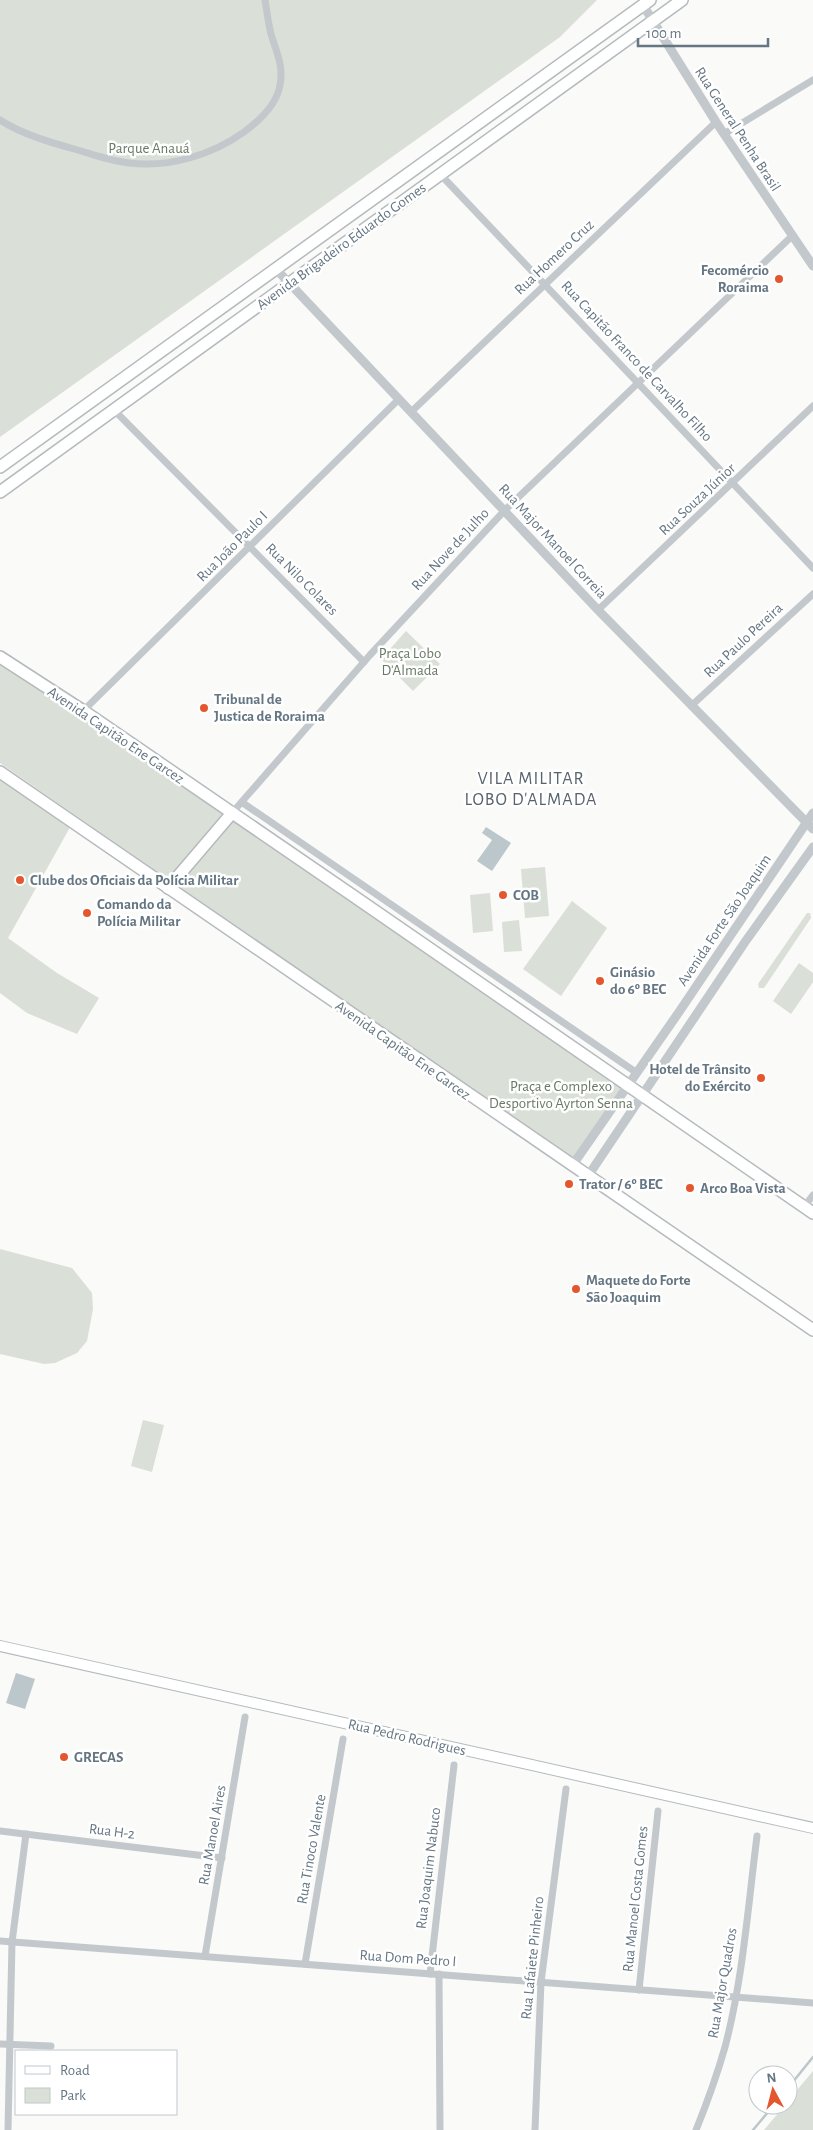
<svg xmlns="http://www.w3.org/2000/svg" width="813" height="2130" viewBox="0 0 813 2130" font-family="'Alegreya Sans',sans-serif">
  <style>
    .green { fill: #dadfd7 }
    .water { fill: #bbc7cb }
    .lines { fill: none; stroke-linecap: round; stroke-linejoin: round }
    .stream { stroke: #bbc7cb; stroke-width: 2.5 }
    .secondary-casing { stroke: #b3babf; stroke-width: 12 }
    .primary-casing { stroke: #b5babe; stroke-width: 14 }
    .minor { stroke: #c3c8cc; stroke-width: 7 }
    .tertiary { stroke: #c3c8cc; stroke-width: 9 }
    .secondary { stroke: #fff; stroke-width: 10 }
    .primary { stroke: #fff; stroke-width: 11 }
    .poi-dot { fill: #e4572e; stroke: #fff; stroke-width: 2 }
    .labels { text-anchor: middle; stroke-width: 5; stroke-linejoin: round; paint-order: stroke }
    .street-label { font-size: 15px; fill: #657683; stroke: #fff }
    .park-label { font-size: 15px; fill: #687a64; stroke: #fff }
    .poi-label { font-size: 15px; font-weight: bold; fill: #657683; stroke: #fff; text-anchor: start }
    .quarter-label { font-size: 18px; letter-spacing: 1px; fill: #57646e; stroke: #fff }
  </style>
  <rect width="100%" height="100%" fill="#fafaf8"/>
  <g class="green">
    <polygon points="0,0 597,0 560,37 0,437"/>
    <polygon points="406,631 440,664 413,691 381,659"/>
    <polygon points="0,663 629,1085 572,1166 544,1139 0,763"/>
    <polygon points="0,772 73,822 8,938 57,973 99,998 77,1034 27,1013 0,993"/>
    <polygon points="545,867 549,916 525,918 521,869"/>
    <polygon points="490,893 493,931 473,933 470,895"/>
    <polygon points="572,901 607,928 561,996 523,969"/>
    <polygon points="807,913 810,913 811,918 764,988 759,988 758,984"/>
    <polygon points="519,920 522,951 504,952 502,922"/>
    <polygon points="799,963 813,973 813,982 791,1014 773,1001"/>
    <polygon points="0,1249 72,1268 92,1293 93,1309 87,1341 77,1353 55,1363 44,1364 0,1354"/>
    <polygon points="143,1420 164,1425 152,1472 131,1466"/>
    <polygon points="813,2071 813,2130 764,2130 785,2105 788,2105 788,2101"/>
  </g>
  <g class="water">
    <polygon points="486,827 511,843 492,871 477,861 492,840 482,833"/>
    <polygon points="16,1673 35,1679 25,1709 6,1703"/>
  </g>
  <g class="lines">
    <g class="stream">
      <polyline points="788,2088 813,2057"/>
      <polyline points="753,2130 774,2105"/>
    </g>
    <g class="secondary-casing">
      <polyline id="secondary" points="0,1646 813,1828"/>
    </g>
    <g class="primary-casing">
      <g id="primary">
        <polyline points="0,467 650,0"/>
        <polyline points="0,492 682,0"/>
        <polyline points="0,657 88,714 352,895 813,1213"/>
        <polyline points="0,772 813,1330"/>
        <polyline points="168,888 232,813"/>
      </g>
    </g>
    <g class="minor">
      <path d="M0,120C22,134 49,142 74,149C92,154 110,161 129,163C169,168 212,155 244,132C259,121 277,104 280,85C284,66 276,51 271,34C268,23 267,11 265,0"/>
      <polyline points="724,134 813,80"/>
      <polyline points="440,174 813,568"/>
      <polyline points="114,410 364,662"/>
      <polyline points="411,412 716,122"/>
      <polyline points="598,610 813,406"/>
      <polyline points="691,706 813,594"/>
      <polyline points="83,711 398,400"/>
      <polyline points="243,803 637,1073"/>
      <polyline points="232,813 370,655 505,510 792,236"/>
      <polyline points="804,1207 813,1195"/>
      <polyline points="0,1831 222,1858"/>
      <polyline points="0,1941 813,2003"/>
      <polyline points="205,1956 245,1717"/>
      <polyline points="305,1964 343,1739"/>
      <polyline points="430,1974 454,1765"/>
      <polyline points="439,1974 440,2130"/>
      <polyline points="639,1990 658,1811"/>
      <polyline points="0,2044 51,2046"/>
      <polyline points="8,2130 12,1942 26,1834"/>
      <polyline points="535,2130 541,1982 566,1789"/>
      <path d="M696,2130C707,2103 717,2075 725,2047C743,1979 748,1906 757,1836"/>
    </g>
    <g class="tertiary">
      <polyline points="643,5 716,122 813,266"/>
      <polyline points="276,269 598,610 813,829"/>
      <polyline points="572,1166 679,1012 813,813"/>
      <polyline points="588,1176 745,942 813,847"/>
    </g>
    <use href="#secondary" class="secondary"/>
    <use href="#primary" class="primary"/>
  </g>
  <g class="poi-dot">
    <circle cx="779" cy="279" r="5"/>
    <circle cx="204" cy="708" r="5"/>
    <circle cx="20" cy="880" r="5"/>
    <circle cx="503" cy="895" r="5"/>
    <circle cx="87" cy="913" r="5"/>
    <circle cx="600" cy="981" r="5"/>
    <circle cx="761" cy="1078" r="5"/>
    <circle cx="569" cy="1184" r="5"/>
    <circle cx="690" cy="1188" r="5"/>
    <circle cx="576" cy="1289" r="5"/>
    <circle cx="64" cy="1757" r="5"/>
  </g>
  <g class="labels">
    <g class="street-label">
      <text transform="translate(738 129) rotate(57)" y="5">Rua General Penha Brasil</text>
      <text transform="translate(341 246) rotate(-36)" y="5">Avenida Brigadeiro Eduardo Gomes</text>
      <text transform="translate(554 257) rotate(-43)" y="5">Rua Homero Cruz</text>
      <text transform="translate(637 361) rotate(47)" y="5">Rua Capitão Franco de Carvalho Filho</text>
      <text transform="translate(697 499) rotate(-43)" y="5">Rua Souza Júnior</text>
      <text transform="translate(553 541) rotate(47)" y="5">Rua Major Manoel Correia</text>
      <text transform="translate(232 546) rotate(-45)" y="5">Rua João Paulo I</text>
      <text transform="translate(450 549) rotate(-47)" y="5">Rua Nove de Julho</text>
      <text transform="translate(302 579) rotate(45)" y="5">Rua Nilo Colares</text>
      <text transform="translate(743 640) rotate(-43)" y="5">Rua Paulo Pereira</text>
      <text transform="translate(116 735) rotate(34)" y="5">Avenida Capitão Ene Garcez</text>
      <text transform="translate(724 920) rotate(-56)" y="5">Avenida Forte São Joaquim</text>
      <text transform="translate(403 1050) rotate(35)" y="5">Avenida Capitão Ene Garcez</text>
      <text transform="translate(407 1737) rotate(13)" y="5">Rua Pedro Rodrigues</text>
      <text transform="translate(112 1831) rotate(7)" y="5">Rua H-2</text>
      <text transform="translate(212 1835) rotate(-80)" y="5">Rua Manoel Aires</text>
      <text transform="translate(311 1849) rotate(-80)" y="5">Rua Tinoco Valente</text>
      <text transform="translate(428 1868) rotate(-83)" y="5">Rua Joaquim Nabuco</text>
      <text transform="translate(635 1899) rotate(-84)" y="5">Rua Manoel Costa Gomes</text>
      <text transform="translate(408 1958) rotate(4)" y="5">Rua Dom Pedro I</text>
      <text transform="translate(532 1958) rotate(-84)" y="5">Rua Lafaiete Pinheiro</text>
      <text transform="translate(722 1983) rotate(-80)" y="5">Rua Major Quadros</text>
    </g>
    <g class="park-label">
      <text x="149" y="153">Parque Anauá</text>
      <text x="410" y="658">Praça Lobo<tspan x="410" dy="17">D'Almada</tspan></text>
      <text x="561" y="1091">Praça e Complexo<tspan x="561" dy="17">Desportivo Ayrton Senna</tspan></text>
    </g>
    <g class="poi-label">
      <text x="769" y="275" text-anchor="end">Fecomércio<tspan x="769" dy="17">Roraima</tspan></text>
      <text x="214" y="704">Tribunal de<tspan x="214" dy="17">Justica de Roraima</tspan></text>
      <text x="30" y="885">Clube dos Oficiais da Polícia Militar</text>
      <text x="513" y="900">COB</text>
      <text x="97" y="909">Comando da<tspan x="97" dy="17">Polícia Militar</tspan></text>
      <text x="610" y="977">Ginásio<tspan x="610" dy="17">do 6º BEC</tspan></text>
      <text x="751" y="1074" text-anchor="end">Hotel de Trânsito<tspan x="751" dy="17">do Exército</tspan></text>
      <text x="579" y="1189">Trator / 6º BEC</text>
      <text x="700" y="1193">Arco Boa Vista</text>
      <text x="586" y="1285">Maquete do Forte<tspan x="586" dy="17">São Joaquim</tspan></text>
      <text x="74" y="1762">GRECAS</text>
    </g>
    <g class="quarter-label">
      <text x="531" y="784">VILA MILITAR<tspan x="531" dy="21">LOBO D'ALMADA</tspan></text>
    </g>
  </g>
  <rect x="15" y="2050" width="162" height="65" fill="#ffffff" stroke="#c1c8cd"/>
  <rect x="25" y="2066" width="25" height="8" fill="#ffffff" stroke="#c1c8cd"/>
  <text x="60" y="2075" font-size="15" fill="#657683">Road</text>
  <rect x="25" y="2088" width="25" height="15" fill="#dadfd7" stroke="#c1c8cd"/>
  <text x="60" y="2100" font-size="15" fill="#657683">Park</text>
  <g transform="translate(773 2090) rotate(353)"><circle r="24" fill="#ffffff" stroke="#c1c8cd"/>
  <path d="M0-4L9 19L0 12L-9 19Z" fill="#e4572e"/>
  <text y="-8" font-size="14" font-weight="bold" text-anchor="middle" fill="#657683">N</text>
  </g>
  <path d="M638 38v8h130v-8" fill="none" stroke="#657683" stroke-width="2.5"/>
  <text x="646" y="38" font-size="15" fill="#657683" stroke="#ffffff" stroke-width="4" paint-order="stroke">100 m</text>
</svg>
